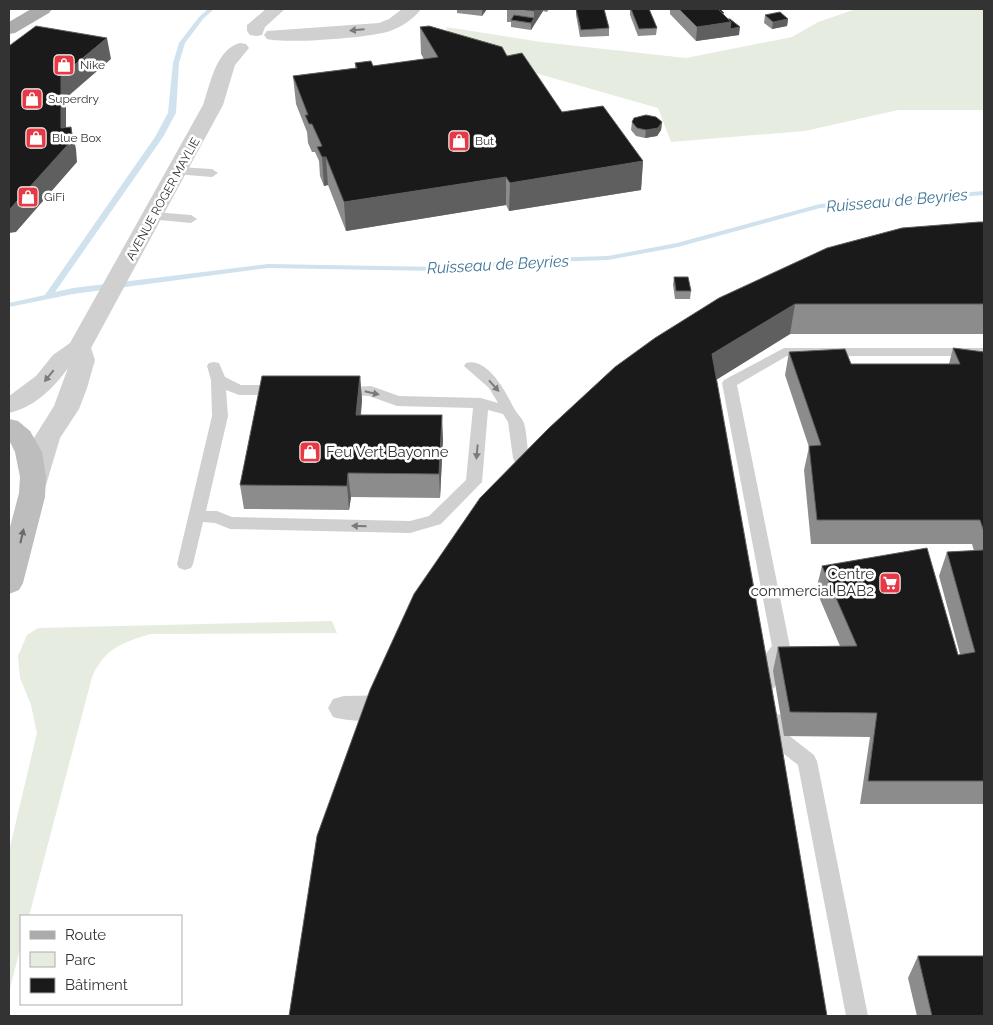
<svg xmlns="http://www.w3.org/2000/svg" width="993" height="1025" viewBox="0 0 993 1025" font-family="Raleway,sans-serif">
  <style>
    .green { fill: #e6ecdf }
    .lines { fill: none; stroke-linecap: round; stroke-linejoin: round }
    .stream { fill: #cfe2ee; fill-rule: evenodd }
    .lane { fill: #d0d0d0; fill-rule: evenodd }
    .street { fill: #d0d0d0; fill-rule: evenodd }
    .secondary { fill: #bdbdbd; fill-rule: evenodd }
    .primary { fill: #ababab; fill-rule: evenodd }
    .wall { fill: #8c8c8c }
    .shaded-wall { fill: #5f5f5f }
    .building { fill: #1a1a1a; stroke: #5f5f5f }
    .oneway { fill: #7a7a7a }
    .oneway2 { fill: #6a6a6a }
    .labels { text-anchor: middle; stroke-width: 5; stroke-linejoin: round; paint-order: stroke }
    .far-poi-label { font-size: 12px; fill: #333; stroke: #fff; text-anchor: start }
    .far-street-label { font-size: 12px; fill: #333; stroke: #fff }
    .poi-label { font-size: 15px; fill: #333; stroke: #fff; text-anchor: start }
    .water-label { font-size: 16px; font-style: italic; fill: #3f7597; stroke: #fff }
  </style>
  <rect width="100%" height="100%" fill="#fff"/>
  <g class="green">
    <polygon points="856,9 984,9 984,110 898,110 805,131 671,142 658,108 454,50 446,27 541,42 686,58 792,37 818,22"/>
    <path d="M332,621L337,633L150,634C122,643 105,648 92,677L29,916H21V945L9,993V851L37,733L31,705L20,678L18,656L27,635L38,628Z"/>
  </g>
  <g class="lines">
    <polygon class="stream" points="208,9 214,9 203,19 185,43 179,63 176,113 163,137 55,292 73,288 268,264 438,267 548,258 608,256 677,243 820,204 984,191 984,195 820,208 678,247 608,260 548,262 438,271 268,268 73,294 9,307 9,303 45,295 155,137 168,113 173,63 179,43 199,17"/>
    <g class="lane">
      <polygon points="179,167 212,169 218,173 212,177 175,174 173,171 175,168"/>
      <polygon points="153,212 191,215 197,219 191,223 149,219 147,216"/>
      <polygon points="784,348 984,348 984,356 787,356 737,385 790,647 774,667 777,683 774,688 768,690 762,688 756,666 772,646 722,383 724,380"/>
      <path d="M214,362L219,363L225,377L241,385H281L286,387L288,390L286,393L281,395H239L226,390L228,416L206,511H217L232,517L410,521L429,516L466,480L473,408L397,406L369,396L336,394L334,391L336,388L371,386L399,396L481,398L498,403L489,388L464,366L466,363C489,357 507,395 515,410C518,415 522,418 524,423C527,434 527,447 529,458L527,462L521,463L515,462L513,458L508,422L503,414L488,410L482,482L441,524L410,533L230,529L215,523L203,522L193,564L191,568L185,570L179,568L177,564L212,416L211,380L207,366L209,363Z"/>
      <path d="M774,713L781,715L787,734L814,755L817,761L868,1016H846L798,765C784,753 756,737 767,715Z"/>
    </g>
    <g class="street">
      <polygon points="266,9 285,9 265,27 262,35 256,36 250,35 247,31 247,25"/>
      <path d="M402,9H421C414,19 401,27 390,31C370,38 286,44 267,39L264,35L267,31L379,23L389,19Z"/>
      <path d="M240,43L246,44L249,48L235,65L223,105L91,348L95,360L87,388L79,409L60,438L46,485L43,491L33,494L23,491L20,485L34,438L54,406L68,368C53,389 34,407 9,413V396L36,376L53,355L70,343L203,105C210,85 216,49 240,43Z"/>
      <path d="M400,695L411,698L416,707L411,716C391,722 353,723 333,717L328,708L333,699L344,696Z"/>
    </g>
    <polygon class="secondary" points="9,419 18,421 30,431 42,452 46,477 45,497 23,583 19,590 9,594 9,531 19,493 20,477 15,452 9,440"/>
    <polygon class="primary" points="31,9 52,9 49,13 15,33 9,34 9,22"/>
  </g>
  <g class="wall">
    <polygon points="457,9 487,9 482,16 457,13"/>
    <polygon points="507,9 549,9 547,12 543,11 531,30 511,27 511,22 507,22"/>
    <polygon points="576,9 609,28 609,36 580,37 576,15"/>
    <polygon points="630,9 649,9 657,28 656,35 638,36 630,15"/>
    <polygon points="670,9 720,9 739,35 696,41 670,14"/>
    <polygon points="765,15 788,19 787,26 772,29 764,23"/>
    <polygon points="420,27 507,56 562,112 643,161 641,190 509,211 506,205 346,231 328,185 324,186 320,176 319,161 315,152 312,152 308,143 307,132 296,104 293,76 355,68 355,63 373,66 424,59 421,54"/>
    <polygon points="632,122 662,122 661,130 657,136 645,138 636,136 631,130"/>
    <polygon points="984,222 984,334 790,334 717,379 615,367"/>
    <polygon points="674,277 691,291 690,299 675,299 673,285"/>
    <polygon points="953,348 984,352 984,804 860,804 870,737 784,736 773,671 778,647 840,646 816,590 822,566 958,655 960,654 939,576 947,552 974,551 972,544 811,544 804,470 809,447 785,375 789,352 851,364 949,364"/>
    <polygon points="360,376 362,400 361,415 443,439 440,498 351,497 349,510 244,509 240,485"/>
    <polygon points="918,956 984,1016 917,1016 908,978"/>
  </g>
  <g class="shaded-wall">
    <polygon points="482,9 487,9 482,16"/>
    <polygon points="535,9 543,9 543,11 534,25 534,11"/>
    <polygon points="534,18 534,25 531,30 531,23"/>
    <polygon points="788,19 787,26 772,29 773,22"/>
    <polygon points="731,22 740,27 739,35 696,41 697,27"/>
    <polygon points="107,38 111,59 66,98 66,146 71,127 76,149 77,162 16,232 9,233 9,210 61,128 61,76"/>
    <polygon points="662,122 661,130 657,136 645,138 646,130"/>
    <polygon points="322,157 326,157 328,185 324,186"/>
    <polygon points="643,161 641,190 509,211 510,183"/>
    <polygon points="506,177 506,205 346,231 344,202"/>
    <polygon points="795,304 790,334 708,385 712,354"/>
    <polygon points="360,376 362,400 358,439 356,415"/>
    <polygon points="442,415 443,439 440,498 439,474"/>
    <polygon points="348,473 351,497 349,510 347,486"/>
  </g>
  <g class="building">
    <polygon points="519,9 535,9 534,11"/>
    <polygon points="576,9 604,9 609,28 581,30"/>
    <polygon points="631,9 649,9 657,28 639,29"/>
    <polygon points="679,9 718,9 731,22 697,27"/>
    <polygon points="718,9 720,9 724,13 722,13"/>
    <polygon points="780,12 788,19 773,22 765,15"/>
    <polygon points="514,15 534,18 531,23 511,20"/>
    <polygon points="728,19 730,19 740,27 730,29 731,22"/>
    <polygon points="36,26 107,38 61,76 61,128 71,127 72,140 9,210 9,46"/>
    <polygon points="429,26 502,47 507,56 522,53 562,112 603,106 643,161 510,183 506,177 344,202 326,157 322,157 317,147 322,146 312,124 309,124 305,115 308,115 293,76 357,68 355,63 371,61 373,66 438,57 420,27"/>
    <polygon points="646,115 656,117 662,122 658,128 646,130 637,128 632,122 634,118"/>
    <polygon points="979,222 984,222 984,304 795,304 712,354 776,712 827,1016 289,1016 317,836 370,690 414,594 480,498 549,428 615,367 655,338 719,298 827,248 902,228"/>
    <polygon points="674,277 688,277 691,291 676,291"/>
    <polygon points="953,348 984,352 984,532 980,520 817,520 809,446 821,445 789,352 845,349 851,364 960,364"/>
    <polygon points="262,376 360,376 356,415 442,415 439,474 348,473 347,486 240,485"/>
    <polygon points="927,548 958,655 975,652 947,552 984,550 984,781 868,781 877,713 790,712 778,647 857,646 822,566"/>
    <polygon points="918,956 984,956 984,1016 932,1016"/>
  </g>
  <defs><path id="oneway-solid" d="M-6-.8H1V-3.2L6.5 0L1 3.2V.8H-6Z" transform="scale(1.25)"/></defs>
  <g class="oneway">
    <use href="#oneway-solid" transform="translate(357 30) rotate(175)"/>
    <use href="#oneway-solid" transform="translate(49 376) rotate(129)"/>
    <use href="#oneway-solid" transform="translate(494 386) rotate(48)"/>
    <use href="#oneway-solid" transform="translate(372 393) rotate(13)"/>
    <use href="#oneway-solid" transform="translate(477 452) rotate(95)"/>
    <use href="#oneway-solid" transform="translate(359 526) rotate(-179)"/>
  </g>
  <use class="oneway2" href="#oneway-solid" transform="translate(22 536) rotate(-77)"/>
  <defs>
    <g id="shop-square" transform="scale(1.125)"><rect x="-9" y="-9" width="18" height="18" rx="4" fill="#e63946" stroke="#fff"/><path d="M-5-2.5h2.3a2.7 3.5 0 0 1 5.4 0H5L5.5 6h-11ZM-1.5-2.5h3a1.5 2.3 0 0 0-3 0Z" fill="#fff"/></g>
    <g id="supermarket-square" transform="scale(1.125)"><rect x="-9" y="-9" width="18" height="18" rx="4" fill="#e63946" stroke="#fff"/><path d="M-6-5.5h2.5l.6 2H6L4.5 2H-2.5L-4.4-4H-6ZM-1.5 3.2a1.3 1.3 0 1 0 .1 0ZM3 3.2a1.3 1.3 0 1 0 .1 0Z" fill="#fff"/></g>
  </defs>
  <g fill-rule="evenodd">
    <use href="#shop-square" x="64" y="65"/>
    <use href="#shop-square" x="32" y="99"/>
    <use href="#shop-square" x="36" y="138"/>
    <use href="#shop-square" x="459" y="141"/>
    <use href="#shop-square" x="28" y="197"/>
    <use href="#shop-square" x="310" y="452"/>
    <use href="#supermarket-square" x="890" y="583"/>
  </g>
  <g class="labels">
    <g class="far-poi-label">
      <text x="80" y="69">Nike</text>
      <text x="48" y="103">Superdry</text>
      <text x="52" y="142">Blue Box</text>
      <text x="475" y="145">But</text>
      <text x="44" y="201">GiFi</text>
    </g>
    <g class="far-street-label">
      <text transform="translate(163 199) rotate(-61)" y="4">AVENUE ROGER MAYLIE</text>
    </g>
    <g class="poi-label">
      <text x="326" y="457">Feu Vert Bayonne</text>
      <text x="874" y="579" text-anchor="end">Centre<tspan x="874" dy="17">commercial BAB2</tspan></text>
    </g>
    <g class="water-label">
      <text transform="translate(897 200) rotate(-5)" y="6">Ruisseau de Beyries</text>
      <text transform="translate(498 264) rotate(-3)" y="6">Ruisseau de Beyries</text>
    </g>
  </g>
  <rect width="993" height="1025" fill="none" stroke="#333333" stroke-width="20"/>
  <rect x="20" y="915" width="162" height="90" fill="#ffffff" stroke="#adadad"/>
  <rect x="30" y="931" width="25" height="8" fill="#ababab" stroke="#adadad"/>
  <text x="65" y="940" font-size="15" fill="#333333">Route</text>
  <rect x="30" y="952" width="25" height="15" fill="#e6ecdf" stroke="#adadad"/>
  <text x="65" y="965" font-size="15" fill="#333333">Parc</text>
  <rect x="30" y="978" width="25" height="15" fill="#1a1a1a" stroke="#adadad"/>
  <text x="65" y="990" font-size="15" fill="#333333">Bâtiment</text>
</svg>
